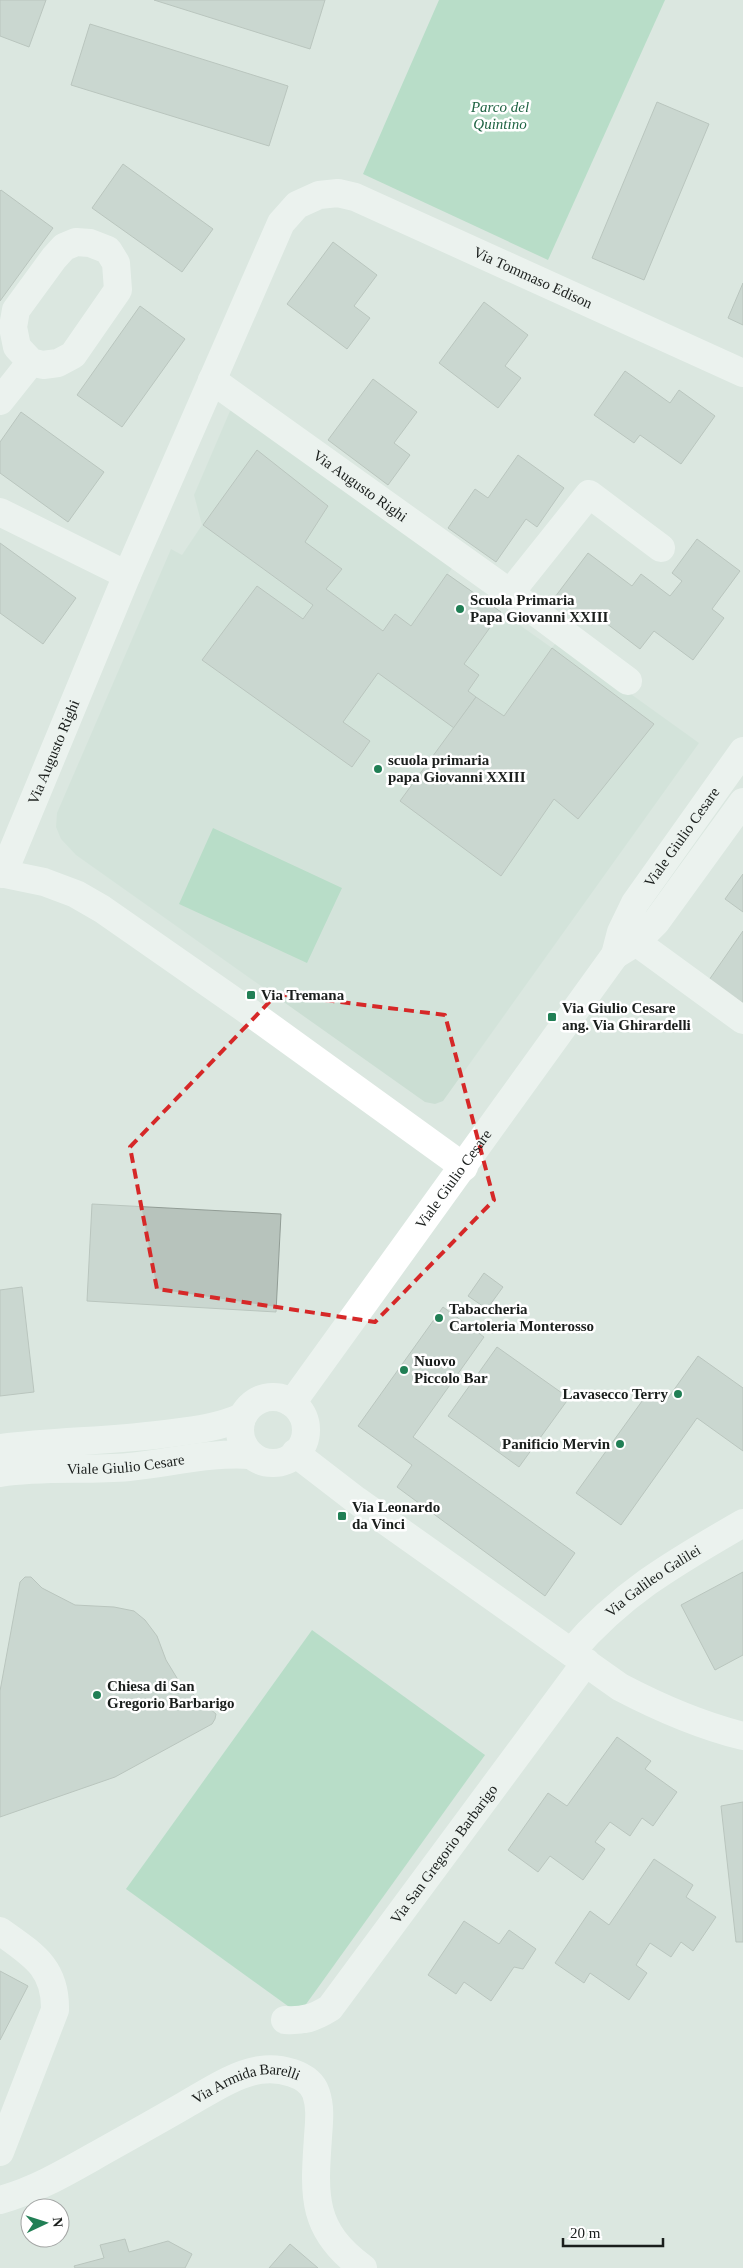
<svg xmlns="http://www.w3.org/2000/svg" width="743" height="2268" viewBox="0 0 743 2268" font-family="'Times New Roman',serif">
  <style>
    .built { fill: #cbded3 }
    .green { fill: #8ed0ab }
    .building { fill: #b7c3bc; stroke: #919c95 }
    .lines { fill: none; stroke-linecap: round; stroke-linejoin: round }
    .minor { stroke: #fff; stroke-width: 28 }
    .marked { fill: none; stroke: #d62828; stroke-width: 4; stroke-dasharray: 10 6; stroke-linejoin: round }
    .poi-dot { fill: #217f55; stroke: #fff; stroke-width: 2 }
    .labels { text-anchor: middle; stroke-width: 5; stroke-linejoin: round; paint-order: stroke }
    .park-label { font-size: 15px; font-style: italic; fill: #1f6343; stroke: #fff }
    .street-label { font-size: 15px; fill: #1a1e1c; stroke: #fff }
    .poi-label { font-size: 15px; font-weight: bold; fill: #1a1e1c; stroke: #fff; text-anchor: start }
  </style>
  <rect width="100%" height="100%" fill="#dbe7e0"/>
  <polygon class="built" points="235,410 453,567 448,574 552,648 557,641 699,743 443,1101 435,1104 425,1102 76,855 61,839 56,827 57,813 171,549 182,555 202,525 194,495 230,411"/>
  <g class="green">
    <polygon points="439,0 665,0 548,260 363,174"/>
    <polygon points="213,828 342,888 307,963 179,904"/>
    <polygon points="312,1630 485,1755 299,2014 126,1889"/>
  </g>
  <g class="building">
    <polygon points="0,0 46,0 29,47 0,36"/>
    <polygon points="154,0 325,0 310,49"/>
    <polygon points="90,24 288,86 269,146 71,85"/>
    <polygon points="657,102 709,124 644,280 592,258"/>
    <polygon points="123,164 213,229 182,272 92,208"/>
    <polygon points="1,190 53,228 0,301 0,191"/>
    <polygon points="333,242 377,275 354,306 370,318 347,349 287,304"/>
    <polygon points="743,283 743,325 728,318"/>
    <polygon points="484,302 528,335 505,366 521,378 498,408 439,363"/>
    <polygon points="140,306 185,339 122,427 77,395"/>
    <polygon points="625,371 670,403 679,390 715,416 681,464 640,435 634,443 594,415"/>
    <polygon points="373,379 417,412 394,443 410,455 388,485 328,440"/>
    <polygon points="21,412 104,472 68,522 0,473 0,442"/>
    <polygon points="257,450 328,506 305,542 342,569 326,589 383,631 395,614 411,626 447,574 501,612 464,664 479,675 468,691 476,697 454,728 378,673 343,722 370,741 352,767 202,660 257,586 303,619 313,605 203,525"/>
    <polygon points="518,455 564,488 537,527 526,519 496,562 448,528 475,489 488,498"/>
    <polygon points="697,539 740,571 712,609 724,618 693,660 654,631 640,649 598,617 592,625 555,597 588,553 632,586 641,574 670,596 682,581 672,573"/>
    <polygon points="0,543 76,598 43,644 0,613"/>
    <polygon points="552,648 654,724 578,819 554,799 501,876 400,801 476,697 504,716"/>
    <polygon points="743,874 743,912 725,899"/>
    <polygon points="743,931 743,1003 709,980"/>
    <polygon points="92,1204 281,1214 276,1312 87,1301"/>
    <polygon points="484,1273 503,1287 487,1309 468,1296"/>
    <polygon points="22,1287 34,1392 0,1396 0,1290"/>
    <polygon points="443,1307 484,1337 413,1437 575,1553 545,1596 397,1487 412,1465 358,1426"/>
    <polygon points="497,1347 569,1398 519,1467 448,1416"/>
    <polygon points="698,1356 743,1388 743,1451 697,1418 621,1525 576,1493 650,1390 666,1401"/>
    <polygon points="743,1572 743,1655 715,1670 681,1605"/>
    <polygon points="25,1577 31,1577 42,1588 75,1605 114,1607 134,1611 145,1620 157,1636 166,1660 180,1683 216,1714 215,1719 212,1724 115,1777 0,1817 0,1691 20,1582"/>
    <polygon points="617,1737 651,1761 645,1769 677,1792 653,1826 642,1818 630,1836 610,1822 595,1842 605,1849 583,1880 550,1856 538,1872 508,1850 548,1793 567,1806"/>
    <polygon points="743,1802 743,1942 736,1942 721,1806"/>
    <polygon points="654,1859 693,1885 686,1897 716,1917 693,1951 681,1942 671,1957 650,1943 636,1965 647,1973 629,2000 590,1973 584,1983 555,1963 590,1911 609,1925"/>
    <polygon points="464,1921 499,1944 509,1930 536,1949 523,1969 514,1967 491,2001 464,1982 456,1994 428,1975"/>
    <polygon points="0,1971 28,1986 0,2040"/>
    <polygon points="125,2239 129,2252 168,2241 192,2254 185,2268 75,2268 74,2266 104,2258 100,2245"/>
    <polygon points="290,2244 318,2268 269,2268"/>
  </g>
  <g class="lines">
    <g class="minor">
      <polygon points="76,242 90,243 108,250 116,263 118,290 73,355 58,363 43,365 31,362 17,347 13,327 16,310 54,258 64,247"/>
      <path id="s1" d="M212,380L510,593L628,681"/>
      <polyline points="0,401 31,362"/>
      <polyline points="0,512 127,575"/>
      <polyline points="510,593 589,494 661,548"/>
      <polyline points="0,873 44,882 76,894 102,909 244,1008 464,1167"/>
      <path id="s2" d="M3,874L127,575L281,223L297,205L319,195L338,193L355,197L743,373"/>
      <polyline points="636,942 743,1020"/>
      <polyline points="615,955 636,942 656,922 743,802"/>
      <circle cx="273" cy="1430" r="33"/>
      <path id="s3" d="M292,1403L615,955L621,932L635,903L743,751"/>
      <path d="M0,1448C57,1441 115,1441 172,1433C196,1430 220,1427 242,1417"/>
      <path d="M295,1453L356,1500L620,1687C660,1708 699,1725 743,1736"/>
      <path id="s4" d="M0,1473C43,1466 86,1471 129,1467C170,1463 210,1452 251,1455"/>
      <path id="s5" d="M571,1652C622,1592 676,1562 743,1523"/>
      <path d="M0,1931C32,1954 56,1967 55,2010L0,2152"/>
      <path id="s6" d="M285,2020C304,2021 314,2018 330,2008L586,1662"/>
      <path id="s7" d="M0,2200C33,2191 63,2174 93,2157C123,2140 154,2123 185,2105C208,2092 234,2074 260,2070C278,2067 309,2073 316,2093C321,2108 319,2122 318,2137C314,2196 311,2230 363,2268"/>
    </g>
  </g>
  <path d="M0 0H743V2268H0ZM277,994L445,1015L494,1200L375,1322L157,1289L130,1147Z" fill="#dbe7e0" fill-opacity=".55" fill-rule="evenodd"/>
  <path class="marked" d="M277,994L445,1015L494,1200L375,1322L157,1289L130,1147Z"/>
  <g class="poi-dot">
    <circle cx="460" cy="609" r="5"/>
    <circle cx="378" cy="769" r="5"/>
    <rect x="246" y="990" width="10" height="10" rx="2.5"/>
    <rect x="547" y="1012" width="10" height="10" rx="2.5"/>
    <circle cx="439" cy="1318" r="5"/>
    <circle cx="404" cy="1370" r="5"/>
    <circle cx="678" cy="1394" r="5"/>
    <circle cx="620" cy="1444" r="5"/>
    <rect x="337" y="1511" width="10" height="10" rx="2.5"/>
    <circle cx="97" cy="1695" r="5"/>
  </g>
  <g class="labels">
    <g class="park-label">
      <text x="500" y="112">Parco del<tspan x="500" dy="17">Quintino</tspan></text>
    </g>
    <g class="street-label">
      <text dy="5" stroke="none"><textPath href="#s2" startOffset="988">Via Tommaso Edison</textPath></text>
      <text dy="5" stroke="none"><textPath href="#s1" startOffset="182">Via Augusto Righi</textPath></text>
      <text dy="5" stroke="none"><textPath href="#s2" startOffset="132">Via Augusto Righi</textPath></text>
      <text dy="5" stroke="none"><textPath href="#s3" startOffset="689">Viale Giulio Cesare</textPath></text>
      <text dy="5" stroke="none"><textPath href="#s3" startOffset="276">Viale Giulio Cesare</textPath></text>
      <text dy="5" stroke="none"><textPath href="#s4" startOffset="126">Viale Giulio Cesare</textPath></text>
      <text dy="5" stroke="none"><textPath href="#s5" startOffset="109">Via Galileo Galilei</textPath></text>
      <text dy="5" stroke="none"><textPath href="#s6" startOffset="239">Via San Gregorio Barbarigo</textPath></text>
      <text dy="5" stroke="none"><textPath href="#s7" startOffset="275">Via Armida Barelli</textPath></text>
    </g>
    <g class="poi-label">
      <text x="470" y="605">Scuola Primaria<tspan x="470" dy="17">Papa Giovanni XXIII</tspan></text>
      <text x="388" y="765">scuola primaria<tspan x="388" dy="17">papa Giovanni XXIII</tspan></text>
      <text x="261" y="1000">Via Tremana</text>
      <text x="562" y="1013">Via Giulio Cesare<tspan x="562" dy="17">ang. Via Ghirardelli</tspan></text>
      <text x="449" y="1314">Tabaccheria<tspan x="449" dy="17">Cartoleria Monterosso</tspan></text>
      <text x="414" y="1366">Nuovo<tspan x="414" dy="17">Piccolo Bar</tspan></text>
      <text x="668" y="1399" text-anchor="end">Lavasecco Terry</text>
      <text x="610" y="1449" text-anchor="end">Panificio Mervin</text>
      <text x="352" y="1512">Via Leonardo<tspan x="352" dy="17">da Vinci</tspan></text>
      <text x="107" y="1691">Chiesa di San<tspan x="107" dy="17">Gregorio Barbarigo</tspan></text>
    </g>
  </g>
  <g transform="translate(45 2223) rotate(86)"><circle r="24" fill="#ffffff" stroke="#a3a5a4"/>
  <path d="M0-4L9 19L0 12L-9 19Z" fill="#217f55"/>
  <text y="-8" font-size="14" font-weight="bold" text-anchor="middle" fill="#1a1e1c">N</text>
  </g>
  <path d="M563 2238v8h100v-8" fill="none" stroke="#1a1e1c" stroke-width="2.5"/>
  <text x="570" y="2238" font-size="15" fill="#1a1e1c" stroke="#ffffff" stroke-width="4" paint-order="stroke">20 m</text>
</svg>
